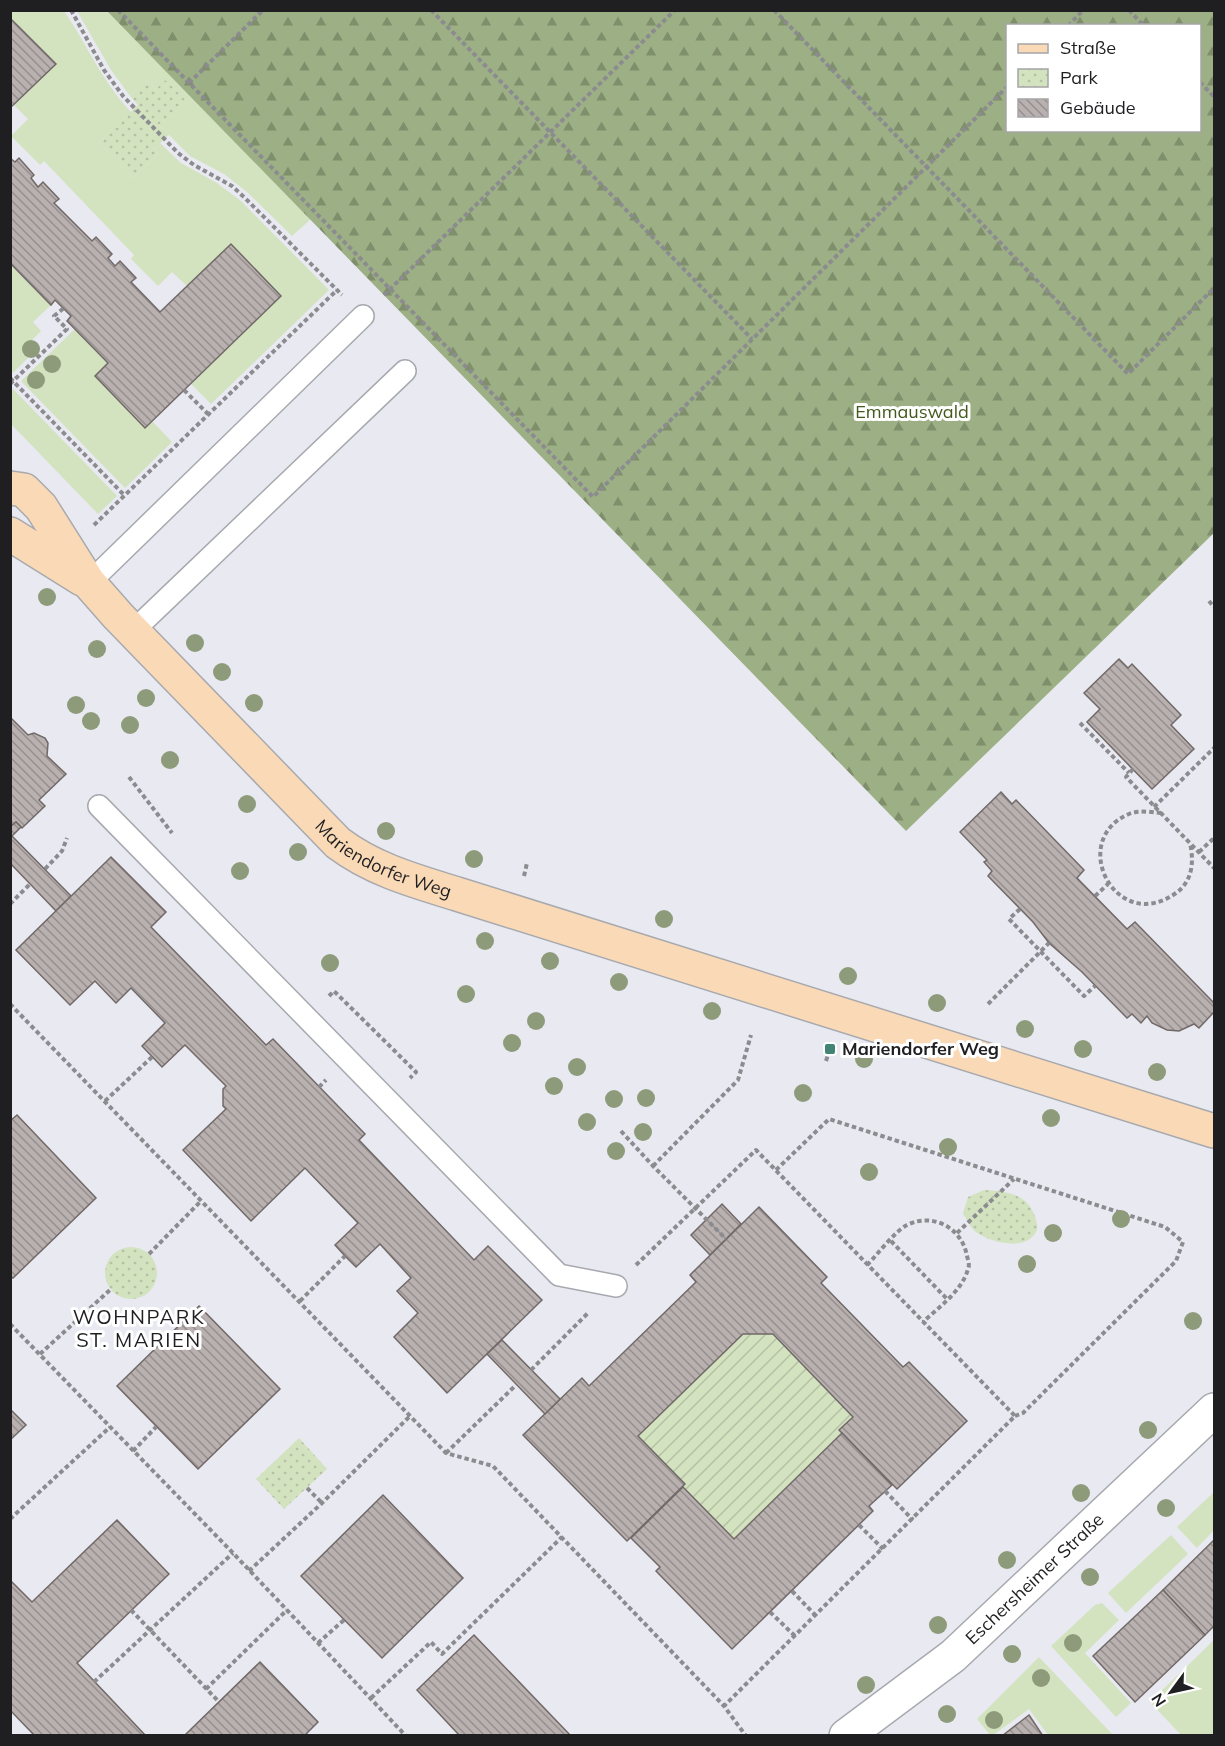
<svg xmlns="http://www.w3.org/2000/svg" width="1225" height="1746" viewBox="0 0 1225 1746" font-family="Mulish,sans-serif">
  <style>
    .grass { fill: #d3e2bf }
    .forest { fill: url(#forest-firs); fill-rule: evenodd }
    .park { fill: url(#park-dots) }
    .garden { fill: url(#garden-furrows) }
    .building { fill: url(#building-back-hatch); stroke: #716968; stroke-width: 1.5 }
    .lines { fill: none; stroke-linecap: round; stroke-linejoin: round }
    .lane-casing { stroke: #a8a9af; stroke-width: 24 }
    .street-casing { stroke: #a8a9af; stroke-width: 36 }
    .secondary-casing { stroke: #a8a9af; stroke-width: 36 }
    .path { stroke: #8b8b90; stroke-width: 4; stroke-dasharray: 4.5 3; stroke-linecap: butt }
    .lane { stroke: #fff; stroke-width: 21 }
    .street { stroke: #fff; stroke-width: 33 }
    .secondary { stroke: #fadab6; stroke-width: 33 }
    .tree { fill: #8e9b7b }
    .poi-dot { fill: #418374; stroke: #fff; stroke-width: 2 }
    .labels { text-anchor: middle; stroke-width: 6; stroke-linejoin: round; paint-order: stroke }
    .park-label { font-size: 18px; fill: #445a1b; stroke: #fff }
    .street-label { font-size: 18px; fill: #1f1f22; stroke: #fff }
    .poi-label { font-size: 18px; font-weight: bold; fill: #1f1f22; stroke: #fff; text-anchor: start }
    .neighbourhood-label { font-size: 20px; letter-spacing: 1.5px; fill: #1f1f22; stroke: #fff }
  </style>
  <defs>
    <pattern id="forest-firs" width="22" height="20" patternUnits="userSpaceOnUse" patternTransform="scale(1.5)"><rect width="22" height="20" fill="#9db085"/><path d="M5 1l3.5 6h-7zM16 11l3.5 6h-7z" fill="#7f8f6c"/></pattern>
    <pattern id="park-dots" width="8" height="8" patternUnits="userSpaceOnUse" patternTransform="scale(1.5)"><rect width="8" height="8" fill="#d3e2bf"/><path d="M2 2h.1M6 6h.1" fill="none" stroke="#b5c1a4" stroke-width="1.8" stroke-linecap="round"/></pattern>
    <pattern id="garden-furrows" width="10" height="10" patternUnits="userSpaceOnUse" patternTransform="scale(1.5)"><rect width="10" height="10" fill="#d3e2bf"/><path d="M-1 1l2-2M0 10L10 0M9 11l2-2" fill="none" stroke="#b5c1a4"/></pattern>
    <pattern id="building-back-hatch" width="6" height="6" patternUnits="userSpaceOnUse" patternTransform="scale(1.5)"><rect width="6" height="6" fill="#b9b1b0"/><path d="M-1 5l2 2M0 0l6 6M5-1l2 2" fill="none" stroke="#968f8f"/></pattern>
  </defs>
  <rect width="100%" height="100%" fill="#e9eaf1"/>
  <g class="grass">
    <path d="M10,11H64C88,46 101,80 131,112L99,143L133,178L158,154L154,149L160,143L181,163L217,183L241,201L329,290L211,404L191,384L281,296L231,244L187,286L172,272L158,286L131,259L134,255L44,161L40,165L11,136L28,119L14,105L56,64L11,18Z"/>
    <polygon points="77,11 107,11 311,219 292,236 247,192 224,174 190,156 159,125 185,101 156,89 147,80 130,96 111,70"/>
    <polygon points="10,263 51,305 33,322 41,331 29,343 36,350 13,373 10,370"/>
    <polygon points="75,329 108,363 95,376 145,428 152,421 172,442 125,488 21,381"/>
    <polygon points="13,389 117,496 98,514 11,424 11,391"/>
    <polygon points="1214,1492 1214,1530 1197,1548 1177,1527"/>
    <polygon points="1171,1535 1188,1554 1126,1613 1108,1593"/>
    <polygon points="1102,1603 1119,1620 1085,1653 1131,1703 1116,1717 1051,1646 1095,1605"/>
    <polygon points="1214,1640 1214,1735 1181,1735 1150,1702"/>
    <polygon points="1039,1657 1113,1735 1048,1735 1029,1709 993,1735 990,1735 977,1719"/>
  </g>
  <path class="forest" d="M107,11H1214V533L906,831ZM1008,26H1200V130H1008Z"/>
  <g class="park">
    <polygon points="147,80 156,89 166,80 186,101 159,125 169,135 154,149 158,154 133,178 99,143 138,105 130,96"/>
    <path d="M984,1190C1004,1191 1026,1193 1034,1214C1036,1220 1039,1227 1036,1232C1026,1252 989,1242 976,1232C970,1227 967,1220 963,1213L968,1197Z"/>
    <circle cx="131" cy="1273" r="26"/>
    <polygon points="299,1438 327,1469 284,1509 256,1479"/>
  </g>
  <polygon class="garden" points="743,1334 773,1334 853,1417 839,1430 842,1433 734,1539 683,1487 685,1484 638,1436"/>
  <g class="building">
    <polygon points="10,18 56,64 10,108"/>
    <polygon points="10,158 15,162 19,158 34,175 31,178 38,187 43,182 59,199 54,203 92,241 96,237 112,254 108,258 115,266 120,261 136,278 131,282 160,312 231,244 281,296 145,428 95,376 108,363 67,321 71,316 55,300 51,305 10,263"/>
    <polygon points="1119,659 1128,668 1132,664 1181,715 1171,725 1194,749 1152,789 1087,722 1100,709 1084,693"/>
    <polygon points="10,717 28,735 34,733 45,738 48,743 47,756 66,774 39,800 45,806 22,828 16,822 10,827"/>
    <polygon points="1001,792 1012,804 1016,800 1084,870 1077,878 1127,929 1135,922 1214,1003 1214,1012 1199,1028 1194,1024 1179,1031 1167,1030 1152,1023 1147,1016 1141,1023 1132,1014 1127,1018 1082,972 1049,943 1033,922 988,876 992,871 984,862 987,860 960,832"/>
    <polygon points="16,822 21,827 12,836 71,896 56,911 10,863 10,827"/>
    <polygon points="111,857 166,912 151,927 266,1045 273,1039 365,1134 359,1140 474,1260 488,1246 542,1300 447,1393 394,1337 418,1313 397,1291 411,1278 380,1244 356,1267 345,1256 335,1245 358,1223 305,1168 251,1221 183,1150 226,1109 223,1106 223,1089 226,1086 185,1045 162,1067 142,1046 165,1023 131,988 116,1003 95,981 70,1005 16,950"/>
    <polygon points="17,1115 96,1198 13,1278 10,1276 10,1121"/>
    <polygon points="722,1204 741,1224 710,1255 691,1235"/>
    <polygon points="759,1207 827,1277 821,1283 903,1367 909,1362 967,1421 897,1489 839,1430 853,1417 773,1334 743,1334 638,1436 685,1484 627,1541 523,1435 582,1378 589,1386 696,1282 690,1275"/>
    <polygon points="199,1306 280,1389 198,1469 117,1386"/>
    <polygon points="502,1340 560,1399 545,1414 487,1354"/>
    <polygon points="10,1409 26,1425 10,1440"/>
    <polygon points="842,1433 892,1485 869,1506 873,1511 732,1649 656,1571 660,1567 631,1538 683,1487 734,1539"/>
    <polygon points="383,1495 463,1578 382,1658 301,1576"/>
    <polygon points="117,1520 169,1574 77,1663 146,1736 35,1736 10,1710 10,1580 32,1602"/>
    <polygon points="1214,1540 1214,1626 1205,1635 1163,1590"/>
    <polygon points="1163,1590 1205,1635 1135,1702 1093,1656"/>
    <polygon points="474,1635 571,1736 460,1736 417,1690"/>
    <polygon points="260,1662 318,1722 304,1736 184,1736"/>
    <polygon points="1029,1715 1043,1736 1002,1736"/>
  </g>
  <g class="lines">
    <g class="lane-casing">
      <g id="lane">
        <polyline points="89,583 363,316"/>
        <polyline points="132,632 405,371"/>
        <polyline points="99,806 559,1275 616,1286"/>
      </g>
    </g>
    <g class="street-casing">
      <g id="street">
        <path id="s1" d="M846,1736L953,1656L1214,1410"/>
      </g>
    </g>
    <g class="secondary-casing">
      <g id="secondary">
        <path id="s2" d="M10,488L24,490L41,507L89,583L118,616L338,843C374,870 415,881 457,894L1214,1131"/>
        <polyline points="10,534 82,579"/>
      </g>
    </g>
    <g class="path">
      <polyline points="71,10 104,70 123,96 178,153 194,165 232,186 244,197 342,295"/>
      <polyline points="118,10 593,497 1008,86"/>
      <polyline points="431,10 752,339"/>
      <polyline points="774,10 1128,374 1214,288"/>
      <polyline points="1129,10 1144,26"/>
      <polyline points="1068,26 1083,10"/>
      <polyline points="1200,82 1214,97"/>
      <polyline points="189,83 263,10"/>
      <polyline points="384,295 675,10"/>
      <polyline points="10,378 125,496"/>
      <polyline points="10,384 67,329 54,316 64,308"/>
      <polyline points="184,390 208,414"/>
      <polyline points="94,525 337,290"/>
      <polyline points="1209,601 1214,607"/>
      <polyline points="1080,723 1129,773"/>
      <polyline points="1133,769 1126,777 1214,868"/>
      <polyline points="129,777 172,833"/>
      <polyline points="1154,807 1214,748"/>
      <path d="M1161,813C1151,812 1138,810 1129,814C1067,840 1116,936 1176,893C1193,881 1194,861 1190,843"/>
      <polyline points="1199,852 1214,838"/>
      <polyline points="45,869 62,851 67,838"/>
      <polyline points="524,876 527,863"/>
      <polyline points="1095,896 1108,884"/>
      <polyline points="10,904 30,884"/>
      <polyline points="1020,909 1009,919 1084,996 1095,986"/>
      <polyline points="329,996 334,991 416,1072 410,1078"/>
      <polyline points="10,1004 446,1453 493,1466 724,1706 746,1736"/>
      <polyline points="988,1004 1049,943"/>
      <polyline points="826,1061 830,1049"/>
      <polyline points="319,1087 326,1080"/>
      <polyline points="105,1101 152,1057"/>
      <polyline points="621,1131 653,1166 726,1239"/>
      <polyline points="653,1166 738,1080 751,1035"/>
      <polyline points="776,1170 829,1119 1165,1227 1183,1242 1176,1261 1023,1413 1015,1416"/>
      <polyline points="957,1233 1014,1179"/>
      <polyline points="891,1241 947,1299"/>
      <polyline points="149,1254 201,1201"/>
      <polyline points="636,1265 756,1150 1015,1416 724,1706"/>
      <path d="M867,1265C878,1254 894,1232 907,1225C933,1212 962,1228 967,1256C968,1260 970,1265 968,1269C962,1291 939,1307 923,1322"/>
      <polyline points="300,1301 345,1256"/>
      <polyline points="10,1324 233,1553 406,1736"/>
      <polyline points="40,1354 111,1289"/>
      <polyline points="531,1370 588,1313"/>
      <polyline points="133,1451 156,1427"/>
      <polyline points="446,1453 516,1385"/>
      <polyline points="307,1488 322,1503"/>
      <polyline points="885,1491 913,1520"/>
      <polyline points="10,1519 110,1427"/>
      <polyline points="859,1525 883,1549"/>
      <polyline points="249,1571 322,1503 410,1416"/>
      <polyline points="792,1591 816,1616"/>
      <polyline points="131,1610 219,1702"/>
      <polyline points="770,1612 795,1636"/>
      <polyline points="318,1643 344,1620"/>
      <polyline points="94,1682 233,1553"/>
      <polyline points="206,1689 287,1610"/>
      <polyline points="371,1698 431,1642 442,1654 562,1537"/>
    </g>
    <use href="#lane" class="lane"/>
    <use href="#street" class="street"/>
    <use href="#secondary" class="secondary"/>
  </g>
  <g class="tree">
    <circle cx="31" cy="349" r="9"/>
    <circle cx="52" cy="364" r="9"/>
    <circle cx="36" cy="380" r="9"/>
    <circle cx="47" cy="597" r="9"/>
    <circle cx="195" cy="643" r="9"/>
    <circle cx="97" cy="649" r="9"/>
    <circle cx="222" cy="672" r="9"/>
    <circle cx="146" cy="698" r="9"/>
    <circle cx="254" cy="703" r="9"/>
    <circle cx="76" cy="705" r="9"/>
    <circle cx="91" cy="721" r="9"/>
    <circle cx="130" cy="725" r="9"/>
    <circle cx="170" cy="760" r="9"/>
    <circle cx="247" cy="804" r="9"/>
    <circle cx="386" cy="831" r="9"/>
    <circle cx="298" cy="852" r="9"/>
    <circle cx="474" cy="859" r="9"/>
    <circle cx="240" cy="871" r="9"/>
    <circle cx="664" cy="919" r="9"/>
    <circle cx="485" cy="941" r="9"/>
    <circle cx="550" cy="961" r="9"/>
    <circle cx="330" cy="963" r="9"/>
    <circle cx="848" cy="976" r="9"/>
    <circle cx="619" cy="982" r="9"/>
    <circle cx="466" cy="994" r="9"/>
    <circle cx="937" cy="1003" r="9"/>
    <circle cx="712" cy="1011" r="9"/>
    <circle cx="536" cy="1021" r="9"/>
    <circle cx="1025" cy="1029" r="9"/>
    <circle cx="512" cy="1043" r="9"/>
    <circle cx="1083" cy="1049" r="9"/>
    <circle cx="864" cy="1059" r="9"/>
    <circle cx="577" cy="1067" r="9"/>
    <circle cx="1157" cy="1072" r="9"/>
    <circle cx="554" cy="1086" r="9"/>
    <circle cx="803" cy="1093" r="9"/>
    <circle cx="646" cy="1098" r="9"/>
    <circle cx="614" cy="1099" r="9"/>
    <circle cx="1051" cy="1118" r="9"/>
    <circle cx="587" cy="1122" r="9"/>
    <circle cx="643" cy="1132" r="9"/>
    <circle cx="948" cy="1147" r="9"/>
    <circle cx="616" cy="1151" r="9"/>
    <circle cx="869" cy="1172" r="9"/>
    <circle cx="1121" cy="1219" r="9"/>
    <circle cx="1053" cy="1233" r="9"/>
    <circle cx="1027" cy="1264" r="9"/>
    <circle cx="1193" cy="1321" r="9"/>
    <circle cx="1148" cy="1430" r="9"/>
    <circle cx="1081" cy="1493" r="9"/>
    <circle cx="1166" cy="1508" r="9"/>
    <circle cx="1007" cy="1560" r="9"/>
    <circle cx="1090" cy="1577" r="9"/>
    <circle cx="938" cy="1625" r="9"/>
    <circle cx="1073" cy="1643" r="9"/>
    <circle cx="1012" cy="1654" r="9"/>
    <circle cx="1041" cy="1678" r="9"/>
    <circle cx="866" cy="1685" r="9"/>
    <circle cx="947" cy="1714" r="9"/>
    <circle cx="994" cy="1720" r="9"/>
  </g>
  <rect class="poi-dot" x="824" y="1043" width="12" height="12" rx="3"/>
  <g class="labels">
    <g class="park-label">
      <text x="912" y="418">Emmauswald</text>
    </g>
    <g class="street-label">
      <text dy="6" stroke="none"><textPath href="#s2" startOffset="536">Mariendorfer Weg</textPath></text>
      <text dy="6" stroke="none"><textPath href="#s1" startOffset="246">Eschersheimer Straße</textPath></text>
    </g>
    <g class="poi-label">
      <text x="842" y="1055">Mariendorfer Weg</text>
    </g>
    <g class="neighbourhood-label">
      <text x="139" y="1324">WOHNPARK<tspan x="139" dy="23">ST. MARIEN</tspan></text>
    </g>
  </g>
  <rect width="1225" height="1746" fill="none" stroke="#1f1f22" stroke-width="24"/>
  <rect x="1006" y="24" width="195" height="108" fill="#ffffff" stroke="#a5a5a7" stroke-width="1.5"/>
  <rect x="1018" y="44" width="30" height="9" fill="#fadab6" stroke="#a5a5a7" stroke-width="1.5"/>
  <text x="1060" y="54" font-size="18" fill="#1f1f22">Straße</text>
  <rect x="1018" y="69" width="30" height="18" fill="url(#park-dots)" stroke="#a5a5a7" stroke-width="1.5"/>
  <text x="1060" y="84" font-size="18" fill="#1f1f22">Park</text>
  <rect x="1018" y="99" width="30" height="18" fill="url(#building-back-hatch)" stroke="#a5a5a7" stroke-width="1.5"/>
  <text x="1060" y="114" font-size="18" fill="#1f1f22">Gebäude</text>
  <g transform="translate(1171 1692) rotate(237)" stroke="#ffffff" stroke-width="4.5" paint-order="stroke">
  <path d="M0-4.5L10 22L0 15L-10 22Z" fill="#1f1f22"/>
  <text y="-9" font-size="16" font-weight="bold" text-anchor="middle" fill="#1f1f22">N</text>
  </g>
</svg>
